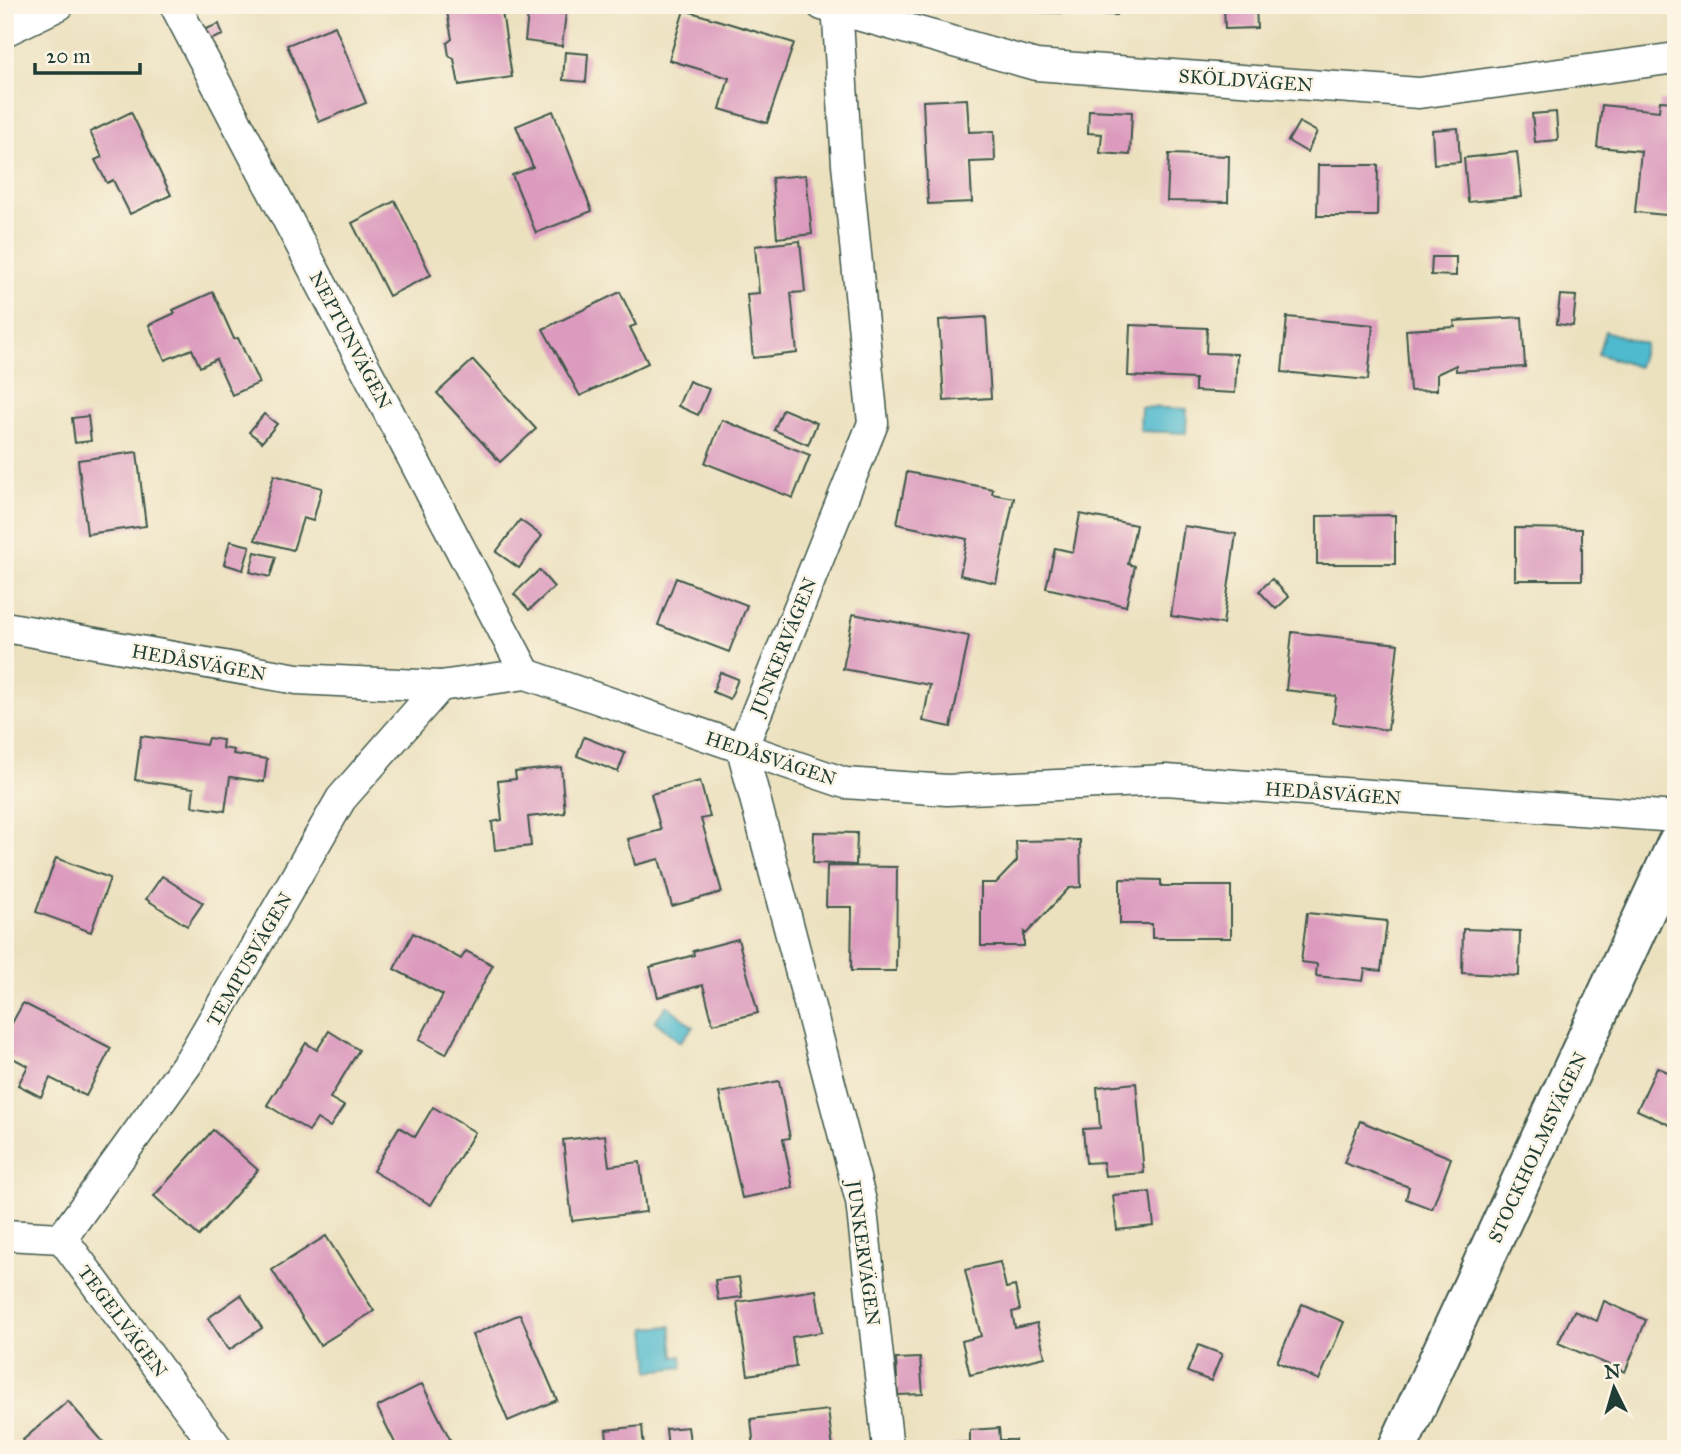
<svg xmlns="http://www.w3.org/2000/svg" width="1681" height="1454" viewBox="0 0 1681 1454" font-family="'IM FELL Great Primer',serif">
  <style>
    .water { fill: #50b9cd; stroke: #387b80; stroke-width: 2 }
    .building { fill: #dc9bbe }
    .lines { fill: none; stroke-linecap: round; stroke-linejoin: round }
    .minor-casing { stroke: #3e5649; stroke-width: 33 }
    .secondary-casing { stroke: #3e5649; stroke-width: 42 }
    .minor { stroke: #fff; stroke-width: 30 }
    .secondary { stroke: #fff; stroke-width: 38 }
    .labels { text-anchor: middle; stroke-width: 5; stroke-linejoin: round; paint-order: stroke }
    .street-label { font-size: 19px; fill: #1f3d34; stroke: #fcf5e5 }
  </style>
  <rect width="100%" height="100%" fill="#fcf5e5"/>
  <filter id="ink" filterUnits="userSpaceOnUse"><feTurbulence type="fractalNoise" baseFrequency=".0143" numOctaves="2"/><feDisplacementMap in="SourceGraphic" scale="14" xChannelSelector="R" yChannelSelector="G"/><feConvolveMatrix kernelMatrix="1 2 1 2 8 2 1 2 1" color-interpolation-filters="sRGB"/></filter>
  <filter id="wash" filterUnits="userSpaceOnUse"><feTurbulence type="fractalNoise" baseFrequency=".00686" numOctaves="4" result="noise"/><feDisplacementMap in="SourceGraphic" scale="28" xChannelSelector="R" yChannelSelector="G"/><feGaussianBlur stdDeviation="1.57" result="paint"/><feColorMatrix in="noise" values="0 0 0 0 0 0 0 0 0 0 0 0 0 0 0 0 0 1.4 0 .05"/><feComposite in="paint" operator="in"/></filter>
  <g filter="url(#wash)">
    <rect width="100%" height="100%" fill="#ece1bf"/>
    <g class="water">
      <polygon points="1605,331 1645,344 1638,367 1598,354"/>
      <polygon points="1141,407 1187,409 1186,433 1140,431"/>
      <polygon points="667,1005 693,1027 680,1042 655,1021"/>
      <polygon points="671,1326 674,1357 682,1356 683,1367 650,1371 646,1328"/>
    </g>
    <g id="blocks">
      <g class="building">
        <polygon points="493,5 501,5 512,77 459,85 454,59 449,56 447,43 452,39 447,12"/>
        <polygon points="529,5 567,5 562,46 525,41"/>
        <polygon points="1037,5 1117,5 1117,15 1036,12"/>
        <polygon points="1224,5 1256,5 1257,28 1225,29"/>
        <polygon points="684,10 794,43 767,123 720,109 729,78 669,60"/>
        <polygon points="219,24 223,35 207,41 203,30"/>
        <polygon points="335,26 366,103 319,122 287,45"/>
        <polygon points="565,52 588,54 586,82 563,80"/>
        <polygon points="967,99 969,132 994,131 995,161 970,162 972,202 928,204 923,101"/>
        <polygon points="1660,101 1676,102 1676,216 1635,212 1641,151 1597,147 1602,105 1659,111"/>
        <polygon points="1089,110 1132,112 1130,155 1100,153 1102,134 1088,133"/>
        <polygon points="553,111 592,211 536,233 512,175 533,167 516,126"/>
        <polygon points="131,112 171,195 130,214 113,180 107,183 95,160 102,157 90,132"/>
        <polygon points="1556,112 1558,140 1535,142 1532,114"/>
        <polygon points="1299,122 1317,132 1307,152 1288,141"/>
        <polygon points="1458,128 1460,162 1434,164 1432,130"/>
        <polygon points="1517,152 1522,197 1468,202 1464,158"/>
        <polygon points="1169,154 1229,156 1228,202 1167,201"/>
        <polygon points="1318,165 1378,165 1377,216 1317,216"/>
        <polygon points="806,175 812,234 777,238 772,178"/>
        <polygon points="395,201 431,275 389,296 352,223"/>
        <polygon points="800,241 805,292 791,293 797,353 753,358 747,294 759,293 755,246"/>
        <polygon points="1432,257 1456,257 1456,276 1431,275"/>
        <polygon points="213,292 234,339 238,338 259,383 232,395 216,359 200,367 192,349 165,360 149,325 175,313 173,310"/>
        <polygon points="620,292 636,325 630,327 648,363 580,396 543,329"/>
        <polygon points="1560,295 1576,296 1573,326 1557,324"/>
        <polygon points="986,317 991,398 944,401 939,320"/>
        <polygon points="1287,317 1373,325 1368,380 1282,372"/>
        <polygon points="1522,317 1525,367 1456,371 1456,365 1437,374 1437,390 1410,391 1406,330 1455,327 1454,321"/>
        <polygon points="1674,323 1676,323 1676,379 1670,378"/>
        <polygon points="1130,325 1207,328 1206,353 1237,354 1235,393 1195,391 1195,379 1128,376"/>
        <polygon points="473,360 536,429 500,462 437,393"/>
        <polygon points="689,381 709,389 698,415 678,406"/>
        <polygon points="783,409 817,423 808,445 774,430"/>
        <polygon points="264,414 277,424 262,442 249,432"/>
        <polygon points="88,416 91,441 75,443 72,418"/>
        <polygon points="722,420 810,455 793,498 705,463"/>
        <polygon points="137,452 146,526 87,534 78,460"/>
        <polygon points="907,472 993,489 992,494 1014,498 996,583 960,575 967,539 897,524"/>
        <polygon points="274,475 322,488 313,521 303,518 293,550 255,540"/>
        <polygon points="1080,514 1136,525 1128,564 1135,566 1126,606 1046,588 1055,548 1073,552"/>
        <polygon points="1395,515 1395,564 1317,564 1317,516"/>
        <polygon points="520,520 542,536 519,568 496,552"/>
        <polygon points="1184,526 1236,534 1223,624 1171,616"/>
        <polygon points="1515,528 1582,529 1582,580 1515,580"/>
        <polygon points="230,541 250,546 243,570 224,564"/>
        <polygon points="255,552 276,557 270,577 250,572"/>
        <polygon points="539,570 554,587 529,610 514,594"/>
        <polygon points="676,578 747,605 729,652 658,625"/>
        <polygon points="1272,579 1289,597 1276,609 1259,591"/>
        <polygon points="853,614 969,636 951,727 923,721 930,685 843,669"/>
        <polygon points="1292,632 1398,644 1388,730 1333,723 1336,696 1286,690"/>
        <polygon points="720,672 738,679 730,699 713,692"/>
        <polygon points="141,736 206,745 208,738 223,740 222,748 234,750 233,754 267,759 264,782 230,777 225,811 192,806 194,788 135,780"/>
        <polygon points="584,737 625,753 618,772 577,756"/>
        <polygon points="561,767 565,813 528,817 531,846 495,850 492,822 502,820 498,781 516,779 515,772"/>
        <polygon points="700,781 710,817 701,819 722,892 672,906 659,859 635,865 628,839 661,830 651,794"/>
        <polygon points="814,832 857,833 856,865 813,863"/>
        <polygon points="1080,840 1081,887 1069,888 1026,934 1024,932 1024,946 981,946 981,883 996,883 1017,861 1016,841"/>
        <polygon points="56,858 110,878 91,932 36,912"/>
        <polygon points="827,866 897,867 896,971 851,971 852,907 826,907"/>
        <polygon points="162,876 203,903 187,926 146,899"/>
        <polygon points="1120,879 1161,880 1161,886 1231,886 1231,938 1152,938 1152,924 1120,924"/>
        <polygon points="1307,913 1387,921 1381,971 1365,969 1363,981 1316,976 1317,964 1301,962"/>
        <polygon points="1463,929 1520,931 1519,976 1462,973"/>
        <polygon points="413,933 461,959 466,951 493,965 446,1054 419,1040 443,995 394,969"/>
        <polygon points="738,939 758,1013 713,1024 703,985 658,997 650,967 694,955 693,951"/>
        <polygon points="23,1003 111,1048 86,1096 50,1078 41,1097 18,1085 28,1066 5,1054 5,1036"/>
        <polygon points="329,1031 359,1050 330,1098 344,1106 330,1127 317,1119 309,1131 267,1105 306,1043 317,1050"/>
        <polygon points="1657,1067 1676,1076 1676,1128 1637,1110"/>
        <polygon points="779,1081 790,1138 783,1139 793,1188 742,1198 719,1093"/>
        <polygon points="1136,1083 1144,1173 1105,1176 1103,1162 1086,1163 1083,1129 1100,1128 1097,1087"/>
        <polygon points="433,1107 475,1132 431,1205 373,1171 399,1127 415,1137"/>
        <polygon points="1360,1121 1451,1158 1432,1209 1406,1199 1409,1187 1344,1163"/>
        <polygon points="213,1130 258,1170 199,1236 154,1196"/>
        <polygon points="605,1135 609,1166 640,1162 646,1212 572,1221 563,1140"/>
        <polygon points="1150,1192 1154,1226 1117,1230 1113,1195"/>
        <polygon points="326,1236 374,1311 320,1345 272,1270"/>
        <polygon points="1000,1262 1006,1288 1015,1286 1020,1310 1012,1312 1015,1328 1037,1323 1045,1357 970,1375 962,1341 981,1336 965,1270"/>
        <polygon points="739,1277 742,1297 718,1300 715,1280"/>
        <polygon points="816,1290 822,1332 792,1337 796,1367 748,1375 737,1302"/>
        <polygon points="241,1295 262,1328 229,1350 208,1318"/>
        <polygon points="1604,1301 1646,1320 1625,1372 1558,1343 1574,1311 1597,1321"/>
        <polygon points="1302,1304 1344,1322 1319,1380 1277,1362"/>
        <polygon points="520,1314 557,1400 508,1421 472,1335"/>
        <polygon points="1198,1345 1222,1354 1211,1381 1187,1372"/>
        <polygon points="920,1358 923,1394 898,1395 896,1359"/>
        <polygon points="422,1384 455,1449 398,1449 377,1407"/>
        <polygon points="68,1401 105,1444 100,1449 30,1449 23,1440"/>
        <polygon points="828,1410 833,1449 754,1449 751,1419"/>
        <polygon points="642,1426 644,1449 608,1449 606,1430"/>
        <polygon points="688,1427 691,1449 668,1449 666,1429"/>
        <polygon points="999,1428 1000,1440 1015,1440 1016,1449 954,1449 954,1444 970,1442 970,1430"/>
      </g>
    </g>
  </g>
  <g filter="url(#ink)">
    <use href="#blocks" fill-opacity="0" stroke="#3e5649" stroke-width="2"/>
    <g class="lines">
      <g class="minor-casing">
        <g id="minor">
          <polyline points="175,5 526,674"/>
          <polyline points="822,5 1036,65 1419,93 1676,58"/>
          <polyline points="837,5 847,164 873,423 742,749 861,1201 888,1449"/>
          <polyline points="5,31 59,5"/>
          <polyline points="5,627 297,679 440,686 526,674 845,783 947,790 1166,780 1676,817"/>
          <polyline points="5,1235 62,1238"/>
          <polyline points="62,1238 190,1060 341,799 440,686"/>
          <polyline points="62,1238 218,1449"/>
        </g>
      </g>
      <g class="secondary-casing">
        <polyline id="secondary" points="1397,1449 1676,845"/>
      </g>
      <use href="#minor" class="minor"/>
      <use href="#secondary" class="secondary"/>
    </g>
  </g>
  <g class="labels">
    <g class="street-label">
      <text transform="translate(1246 80) rotate(4)" y="7">SKÖLDVÄGEN</text>
      <text transform="translate(351 340) rotate(62)" y="7">NEPTUNVÄGEN</text>
      <text transform="translate(783 646) rotate(-68)" y="7">JUNKERVÄGEN</text>
      <text transform="translate(199 662) rotate(10)" y="7">HEDÅSVÄGEN</text>
      <text transform="translate(771 758) rotate(18)" y="7">HEDÅSVÄGEN</text>
      <text transform="translate(1333 793) rotate(4)" y="7">HEDÅSVÄGEN</text>
      <text transform="translate(249 959) rotate(-60)" y="7">TEMPUSVÄGEN</text>
      <text transform="translate(1537 1147) rotate(-65)" y="7">STOCKHOLMSVÄGEN</text>
      <text transform="translate(864 1253) rotate(82)" y="7">JUNKERVÄGEN</text>
      <text transform="translate(123 1321) rotate(53)" y="7">TEGELVÄGEN</text>
    </g>
  </g>
  <rect width="1681" height="1454" fill="none" stroke="#fcf5e5" stroke-width="28"/>
  <g transform="translate(1614 1388) rotate(355)" stroke="#fcf5e5" stroke-width="5" paint-order="stroke">
  <path d="M0-5L12 26L0 18L-12 26Z" fill="#1f3d34"/>
  <text y="-10" font-size="19" font-weight="bold" text-anchor="middle" fill="#1f3d34">N</text>
  </g>
  <path d="M35 63v10h105v-10" fill="none" stroke="#1f3d34" stroke-width="3.5"/>
  <text x="46" y="63" font-size="21" fill="#1f3d34" stroke="#fcf5e5" stroke-width="5" paint-order="stroke">20 m</text>
</svg>
